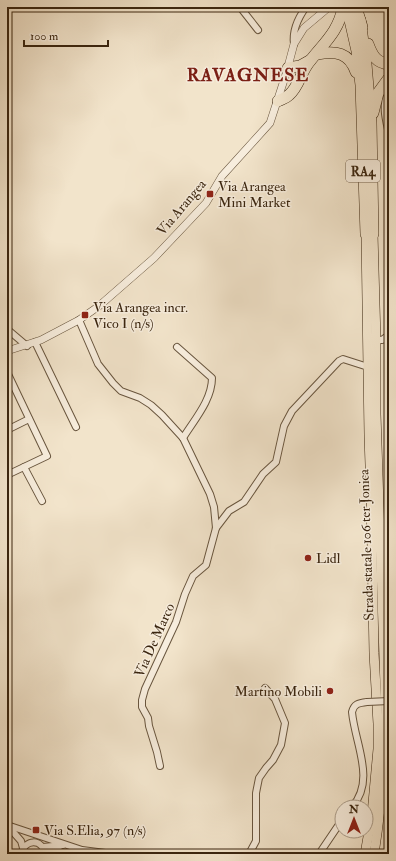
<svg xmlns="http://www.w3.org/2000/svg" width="396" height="861" viewBox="0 0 396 861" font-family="'IM FELL Double Pica',serif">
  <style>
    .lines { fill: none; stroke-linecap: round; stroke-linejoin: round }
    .minor-casing { stroke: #68553e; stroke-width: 8 }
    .tertiary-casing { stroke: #68553e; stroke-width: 8 }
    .primary-casing { stroke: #3a250f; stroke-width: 10 }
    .motorway-casing { stroke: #3a250f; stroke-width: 12 }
    .minor { stroke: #f7eddd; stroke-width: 6 }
    .tertiary { stroke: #f7eddd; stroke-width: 7 }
    .primary { stroke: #f2e4cb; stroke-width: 9 }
    .motorway { stroke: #f2e4cb; stroke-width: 11 }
    .minor-bridge-casing { stroke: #68553e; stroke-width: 8; stroke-linecap: butt }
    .minor-bridge { stroke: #f7eddd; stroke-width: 6 }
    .poi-dot { fill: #8f2418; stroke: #f7eddd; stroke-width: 1.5 }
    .labels { text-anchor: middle; stroke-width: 3; stroke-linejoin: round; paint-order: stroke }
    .shield { fill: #f7eddd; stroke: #73614d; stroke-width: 1 }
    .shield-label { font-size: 13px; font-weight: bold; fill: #3a250f }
    .poi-label { font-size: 14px; fill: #3a250f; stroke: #f7eddd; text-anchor: start }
    .street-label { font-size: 14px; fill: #3a250f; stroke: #f7eddd }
    .district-label { font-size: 18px; font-weight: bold; letter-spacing: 1px; fill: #7a1f14; stroke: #f7eddd }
  </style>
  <rect width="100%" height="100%" fill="#f2e4cb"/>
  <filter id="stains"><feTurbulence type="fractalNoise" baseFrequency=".005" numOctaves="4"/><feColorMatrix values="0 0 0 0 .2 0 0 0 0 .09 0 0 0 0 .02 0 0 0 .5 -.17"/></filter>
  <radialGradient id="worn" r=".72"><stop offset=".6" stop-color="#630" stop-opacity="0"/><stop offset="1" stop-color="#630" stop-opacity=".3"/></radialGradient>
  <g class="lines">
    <g class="minor-casing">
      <g id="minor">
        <polyline points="240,7 258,30"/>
        <path d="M294,44C292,30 298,18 306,7"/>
        <path d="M389,92C381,105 386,120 389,134"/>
        <polyline points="79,320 98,364 113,383 121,391 140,398 151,405 162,415 183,438 210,494 214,507 216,528 206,565 193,576 185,594 176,622 145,689 142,700 142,707 148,718 149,726 157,752 160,766"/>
        <polyline points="7,329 27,346"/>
        <polyline points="376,340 382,340 389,335"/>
        <polyline points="35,342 76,427"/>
        <path d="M177,347L212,378C212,400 194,420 183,438"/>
        <polyline points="7,372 47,456 7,475"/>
        <polyline points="7,430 29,419"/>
        <polyline points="24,467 42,501"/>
        <polyline points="216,528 229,511 244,502 263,474 276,462 284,426 292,411 339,361 343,359 368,367"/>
        <polyline points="383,615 389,621"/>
        <path d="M352,807C376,780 355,744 352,712C354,704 358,703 367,702"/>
        <polyline points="7,825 82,850 113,854"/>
        <polyline points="7,825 21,841 23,848"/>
        <polyline points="43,847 63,845"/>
        <path d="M21,854C25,839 42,838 45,854"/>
        <polyline points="46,854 60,846"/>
        <polyline points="249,854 256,841 256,793 259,778 266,768 273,760 281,745 285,723 275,699 265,688"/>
        <polyline points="319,854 342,820"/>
      </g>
    </g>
    <g class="tertiary-casing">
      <polyline id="tertiary" points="7,351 41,340 79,320 99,306 154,258 206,203 222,176 270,123 286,74 294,44 304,28 329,7"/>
    </g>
    <g class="primary-casing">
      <g id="primary">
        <path d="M373,234L376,340V414L386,718C385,764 381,809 374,854"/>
        <polyline points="365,854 372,814 378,749 378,724 374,653 371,495 369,435 366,234"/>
      </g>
    </g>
    <g class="motorway-casing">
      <g id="motorway">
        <polyline points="347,7 357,51 361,85 366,234"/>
        <polyline points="356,7 362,27"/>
        <polyline points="360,20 366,64 371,123 373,234"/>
        <path d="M368,44C372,55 376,63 389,64"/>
        <path d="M317,54C336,51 349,52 356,72"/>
        <polyline points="288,68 300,66 309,61"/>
        <path d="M278,101C282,99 286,98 289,95C299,87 301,71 310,61C324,43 339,31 343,7"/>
        <polyline points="373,113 378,93 389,78"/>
      </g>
    </g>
    <use href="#minor" class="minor"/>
    <use href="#tertiary" class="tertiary"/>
    <use href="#primary" class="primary"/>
    <use href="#motorway" class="motorway"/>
    <g class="minor-bridge-casing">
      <polyline id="minor-bridge" points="367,702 389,701"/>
    </g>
    <use href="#minor-bridge" class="minor-bridge"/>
  </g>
  <g class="poi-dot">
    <rect x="206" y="190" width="8" height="8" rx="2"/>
    <rect x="81" y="311" width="8" height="8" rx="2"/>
    <circle cx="308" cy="558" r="4"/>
    <circle cx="330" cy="691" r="4"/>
    <rect x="32" y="826" width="8" height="8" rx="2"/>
  </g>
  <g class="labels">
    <rect class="shield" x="346" y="160" width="34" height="22" rx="3"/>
    <g class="shield-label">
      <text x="363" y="176">RA4</text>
    </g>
    <g class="poi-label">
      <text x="218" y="191">Via Arangea<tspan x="218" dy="16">Mini Market</tspan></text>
      <text x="93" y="312">Via Arangea incr.<tspan x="93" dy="16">Vico I (n/s)</tspan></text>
      <text x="316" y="563">Lidl</text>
      <text x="322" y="696" text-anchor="end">Martino Mobili</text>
      <text x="44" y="835">Via S.Elia, 97 (n/s)</text>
    </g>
    <g class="street-label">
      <text transform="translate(181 207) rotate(-50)" y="5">Via Arangea</text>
      <text transform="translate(366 545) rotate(-92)" y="5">Strada statale 106 ter Jonica</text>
      <text transform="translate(154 640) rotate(-66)" y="5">Via De Marco</text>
    </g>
    <g class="district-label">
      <text x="248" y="81">RAVAGNESE</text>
    </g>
  </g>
  <rect width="396" height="861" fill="none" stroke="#f2e4cb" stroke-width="24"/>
  <rect x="8" y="8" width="380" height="845" fill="none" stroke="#3a250f" stroke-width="2"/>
  <rect x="12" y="12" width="372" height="837" fill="none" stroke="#3a250f"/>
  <g transform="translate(354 819)"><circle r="19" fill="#f7eddd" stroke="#ab9d8b"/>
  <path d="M0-3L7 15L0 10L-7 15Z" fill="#8f2418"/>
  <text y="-6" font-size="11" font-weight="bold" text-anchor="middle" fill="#3a250f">N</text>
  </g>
  <path d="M24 40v6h84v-6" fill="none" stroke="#3a250f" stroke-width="2"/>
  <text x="30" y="40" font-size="12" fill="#3a250f" stroke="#f7eddd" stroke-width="3" paint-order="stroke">100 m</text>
  <rect width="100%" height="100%" filter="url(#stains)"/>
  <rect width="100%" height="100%" fill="url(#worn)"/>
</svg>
